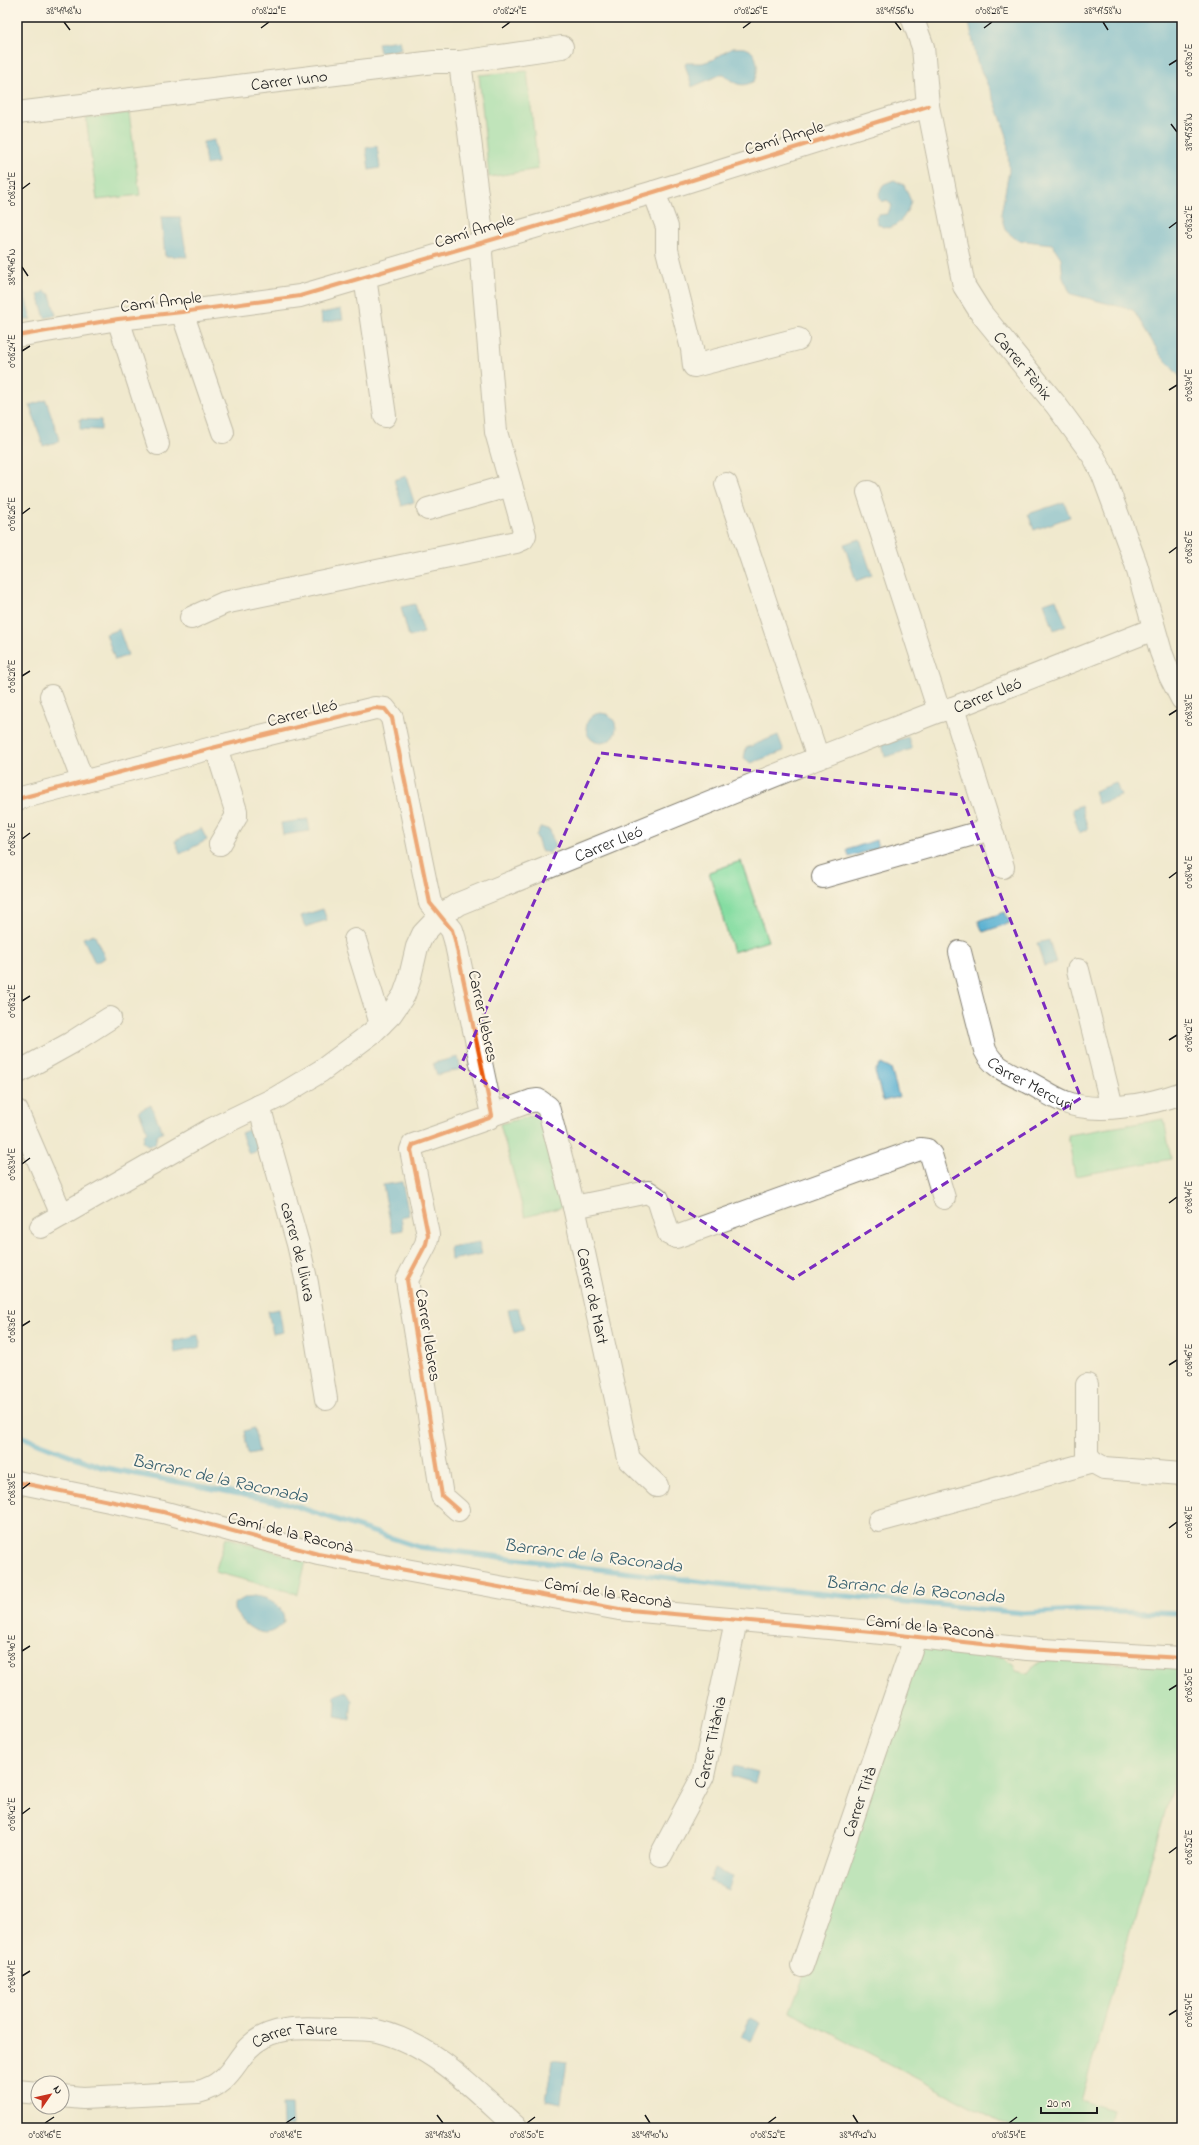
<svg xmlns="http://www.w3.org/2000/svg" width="1199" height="2145" viewBox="0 0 1199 2145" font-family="'Indie Flower',sans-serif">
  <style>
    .green { fill: #85dda2; stroke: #507c5f }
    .water { fill: #53aed1; stroke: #386576 }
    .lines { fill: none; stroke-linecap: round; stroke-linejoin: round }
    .stream { stroke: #53aed1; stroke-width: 5.5 }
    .minor-casing { stroke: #868275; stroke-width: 24 }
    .minor { stroke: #fff; stroke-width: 22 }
    .cycleway-casing { stroke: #fcf5e5; stroke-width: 6 }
    .cycleway { stroke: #e8590c; stroke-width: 4 }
    .marked { fill: none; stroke: #7b2cbf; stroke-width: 3; stroke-dasharray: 8 5; stroke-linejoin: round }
    .ticks { fill: none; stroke: #1c1c1c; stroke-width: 1.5 }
    .labels { text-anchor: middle; stroke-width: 4; stroke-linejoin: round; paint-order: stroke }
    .street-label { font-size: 17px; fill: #1c1c1c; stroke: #fcf5e5 }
    .water-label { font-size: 18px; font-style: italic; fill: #355e6d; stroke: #fcf5e5 }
    .neatline { fill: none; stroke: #1c1c1c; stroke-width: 1.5 }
    .ticks-label { font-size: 10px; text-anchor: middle; fill: #1c1c1c }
  </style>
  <rect width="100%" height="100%" fill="#fcf5e5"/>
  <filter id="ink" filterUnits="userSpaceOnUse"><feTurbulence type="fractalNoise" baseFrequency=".025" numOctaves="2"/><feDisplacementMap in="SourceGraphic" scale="8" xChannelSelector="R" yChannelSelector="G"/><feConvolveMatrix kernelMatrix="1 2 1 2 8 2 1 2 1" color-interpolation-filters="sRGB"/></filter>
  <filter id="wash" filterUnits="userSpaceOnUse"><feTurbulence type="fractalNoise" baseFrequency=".012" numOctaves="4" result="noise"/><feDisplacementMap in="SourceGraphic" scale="16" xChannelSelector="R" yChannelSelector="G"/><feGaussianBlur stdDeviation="0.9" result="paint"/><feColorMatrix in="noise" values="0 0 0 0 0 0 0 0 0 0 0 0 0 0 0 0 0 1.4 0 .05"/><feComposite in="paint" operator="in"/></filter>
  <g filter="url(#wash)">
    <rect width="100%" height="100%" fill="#f0e9ce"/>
    <g class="green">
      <polygon points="527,71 538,169 489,177 479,75"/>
      <polygon points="129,113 140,195 97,200 86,118"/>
      <polygon points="741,861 768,941 733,952 709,872"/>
      <polygon points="543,1113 567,1206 525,1217 500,1124"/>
      <polygon points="1164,1119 1171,1159 1075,1176 1068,1135"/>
      <polygon points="226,1537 306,1561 298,1594 215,1572"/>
      <polygon points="920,1644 1003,1657 1013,1664 1016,1671 1028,1674 1036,1664 1049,1658 1182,1667 1182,1754 1081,2100 1112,2110 1107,2128 1013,2128 790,2012 819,1936"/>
    </g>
    <g class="water">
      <polygon points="968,17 1182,17 1182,379 1161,356 1133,310 1071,294 1063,278 1061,258 1052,244 1017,240 1005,230 1001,214 1009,171 1007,136 994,99 977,62"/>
      <polygon points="399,40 401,49 380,53 378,43"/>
      <path d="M732,48C737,48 744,47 748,49C759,55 759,72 754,81C741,89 734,83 724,75H720L692,87L685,65L686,63H702L712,60Z"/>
      <polygon points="214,140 217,163 206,165 203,142"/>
      <polygon points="377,146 380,168 369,170 366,148"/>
      <path d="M894,180L904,185L911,201C908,214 893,238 877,223L876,218L878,215L887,214L892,206L887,200L882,202L880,200L879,193L884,184Z"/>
      <polygon points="161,217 180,217 187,257 165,256"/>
      <polygon points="44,291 50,294 56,315 45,318 38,295"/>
      <polygon points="24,293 31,319 17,322 17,294"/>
      <polygon points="341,309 343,319 322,323 321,313"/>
      <polygon points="46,400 60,441 43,446 30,405"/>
      <polygon points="80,419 101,420 101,430 80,429"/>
      <polygon points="406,476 414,502 402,506 394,480"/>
      <polygon points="1064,502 1070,517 1034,530 1028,514"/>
      <polygon points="860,539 872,575 856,581 844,544"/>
      <polygon points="1056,599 1066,625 1054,630 1044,603"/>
      <polygon points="415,604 424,633 409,637 401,607"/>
      <polygon points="119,629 128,655 115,660 106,634"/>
      <circle cx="601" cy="728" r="15"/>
      <polygon points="778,735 784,751 751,763 744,758 746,748"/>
      <polygon points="908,737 912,749 885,757 882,744"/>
      <polygon points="1116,783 1121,796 1098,804 1094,791"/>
      <polygon points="1081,805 1088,829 1079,833 1072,809"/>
      <polygon points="308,819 310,831 283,835 281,823"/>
      <polygon points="541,827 550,830 555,847 549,853 541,851 536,835"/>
      <polygon points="201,828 207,840 180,854 175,841"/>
      <polygon points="876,840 878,848 849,857 847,850"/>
      <polygon points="323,909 327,920 305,927 301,916"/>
      <polygon points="1005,912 1010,923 983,932 978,921"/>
      <polygon points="94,934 105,958 95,963 83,938"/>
      <polygon points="1049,940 1056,963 1044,966 1037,943"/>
      <polygon points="458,1057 461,1069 437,1075 433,1063"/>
      <polygon points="881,1064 891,1069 899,1097 883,1101 875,1072"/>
      <polygon points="151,1105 163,1133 157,1135 155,1144 149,1146 143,1142 144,1134 147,1131 139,1111"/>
      <polygon points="253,1128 260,1150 249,1154 241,1133"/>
      <polygon points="402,1182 409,1215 401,1217 403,1230 392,1232 383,1185"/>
      <polygon points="479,1242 482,1254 451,1260 450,1247"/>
      <polygon points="518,1308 524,1330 514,1333 508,1310"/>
      <polygon points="279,1309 283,1332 273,1334 268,1311"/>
      <polygon points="198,1335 201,1347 175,1353 173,1341"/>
      <polygon points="254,1428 259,1452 248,1454 244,1431"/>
      <path d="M255,1596C270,1598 283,1604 284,1621C270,1645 244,1628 234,1610V1604L246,1597Z"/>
      <polygon points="346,1691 352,1701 350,1720 335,1717 336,1701 334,1696"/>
      <polygon points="735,1766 758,1772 755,1783 731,1776"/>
      <polygon points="714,1869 733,1877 728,1889 709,1881"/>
      <polygon points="750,2018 760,2023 751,2042 741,2037"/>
      <polygon points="552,2060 567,2062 561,2104 546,2101"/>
      <polygon points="282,2104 291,2104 292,2125 283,2126"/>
    </g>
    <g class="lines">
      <polyline class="stream" points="17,1435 101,1467 286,1503 419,1547 729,1585 1023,1613 1084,1610 1182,1613"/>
    </g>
  </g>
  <g filter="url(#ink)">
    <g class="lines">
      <g class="minor-casing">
        <g id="minor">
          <path id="s1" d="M912,17L923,47L928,106L964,286L981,313L1056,405L1094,457L1103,475L1136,564L1161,652L1170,676L1182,699"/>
          <path id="s2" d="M17,113L434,62H460L562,47"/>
          <polyline points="654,192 667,227 667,250 692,349 694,366 798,339"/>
          <polyline points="365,277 385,416"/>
          <polyline points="182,312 223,432"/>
          <polyline points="118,319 158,444"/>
          <polyline points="17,336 118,319 182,312 300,296 654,192 928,106"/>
          <polyline points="726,484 818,758"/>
          <polyline points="868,492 939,711"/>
          <polyline points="428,509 511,485 496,432 481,253 483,241 460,62"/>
          <polyline points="191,618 224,603 516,542 523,539 525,535 511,485"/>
          <polyline points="51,696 83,782"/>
          <polyline points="953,708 1003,867"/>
          <polyline points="216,747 236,811 236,817 220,844"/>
          <polyline points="17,799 216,747 375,708 385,709 392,718 430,903 452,930 455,940 492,1115 489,1118 413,1145 411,1150 428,1235 426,1244 407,1280 442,1496 458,1510"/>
          <polyline points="823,877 991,829"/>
          <polyline points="355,940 381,1024"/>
          <path id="s3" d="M960,952L985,1050C993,1068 1011,1074 1028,1082C1040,1088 1052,1097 1065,1102C1096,1115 1152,1104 1182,1093"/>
          <polyline points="1078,970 1112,1107"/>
          <polyline points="17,1073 71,1043 110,1018"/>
          <path id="s4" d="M259,1106L298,1244L307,1283L326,1399"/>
          <polyline points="17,1111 62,1215"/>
          <path id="s5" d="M492,1115L531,1101L538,1100L548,1107L574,1207L629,1459L657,1486"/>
          <polyline points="574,1207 648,1192 658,1199 669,1234 676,1237 920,1149 927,1150 931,1155 944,1198"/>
          <path id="s6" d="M41,1227L210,1130L276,1098L321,1071L372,1033L391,1014L404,995L409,981L417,947L423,934L440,916L458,904L818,758L939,711L953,708L1154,629"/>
          <polyline points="1087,1385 1087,1455 1093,1462 1104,1468 1182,1474"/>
          <polyline points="17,1482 163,1512 318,1554 619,1609 872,1632 1027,1649 1182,1658"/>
          <polyline points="879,1521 1093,1462"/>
          <path id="s7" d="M661,1855L703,1776L736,1621"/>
          <path id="s8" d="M802,1966L915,1638"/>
          <polyline points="17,2091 38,2093"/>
          <path id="s9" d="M62,2096L83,2098L198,2092C236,2083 234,2052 263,2037C284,2026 309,2028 331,2029C346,2029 363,2028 377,2031C433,2044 475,2090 517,2128"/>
        </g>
      </g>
      <use href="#minor" class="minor"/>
      <g class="cycleway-casing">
        <g id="cycleway">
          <polyline points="17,336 118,319 182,312 300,296 654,192 928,106"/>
          <polyline points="17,799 216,747 375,708 385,709 392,718 430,903 452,930 455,940 492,1115 489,1118 413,1145 411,1150 428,1235 426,1244 407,1280 442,1496 458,1510"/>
          <polyline points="17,1482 163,1512 318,1554 619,1609 872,1632 1027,1649 1182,1658"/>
        </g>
      </g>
      <use href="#cycleway" class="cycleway"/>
    </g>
  </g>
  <path d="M0 0H1199V2145H0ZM601,753L961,795L1081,1098L793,1279L460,1067Z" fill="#f0e9ce" fill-opacity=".55" fill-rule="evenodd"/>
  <path class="marked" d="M601,753L961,795L1081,1098L793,1279L460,1067Z"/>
  <path class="ticks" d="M64,22L70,30M895,22L901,30M1103,22L1108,30M261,28L269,22M502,28L510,22M743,28L751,22M984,28L992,22M1169,65L1177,60M1171,124L1177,132M22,189L30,183M1169,228L1177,222M22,267L28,276M22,351L30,346M1169,390L1177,385M22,514L30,508M1169,553L1177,547M22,676L30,671M1169,715L1177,710M22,839L30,833M1169,878L1177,872M22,1001L30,996M1169,1040L1177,1035M22,1164L30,1158M1169,1203L1177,1197M22,1326L30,1321M1169,1365L1177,1360M22,1489L30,1483M1169,1528L1177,1522M22,1651L30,1646M1169,1690L1177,1685M22,1814L30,1808M1169,1853L1177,1847M22,1976L30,1971M1169,2015L1177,2010M437,2115L443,2123M645,2115L650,2123M853,2115L858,2123M45,2123L54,2117M286,2123L295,2117M527,2123L535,2117M768,2123L776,2117M1009,2123L1017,2117"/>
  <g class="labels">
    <g class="street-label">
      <text dy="6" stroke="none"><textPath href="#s2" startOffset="274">Carrer Iuno</textPath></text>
      <text transform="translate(784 137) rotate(-17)" y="6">Camí Ample</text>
      <text transform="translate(474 230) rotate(-17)" y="6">Camí Ample</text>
      <text transform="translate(161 301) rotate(-7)" y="6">Camí Ample</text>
      <text dy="6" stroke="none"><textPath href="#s1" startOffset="374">Carrer Fènix</textPath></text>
      <text dy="6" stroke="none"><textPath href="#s6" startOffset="1114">Carrer Lleó</textPath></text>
      <text transform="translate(302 712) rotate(-14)" y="6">Carrer Lleó</text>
      <text dy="6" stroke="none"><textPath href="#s6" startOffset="707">Carrer Lleó</textPath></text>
      <text transform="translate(484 1016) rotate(78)" y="6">Carrer Llebres</text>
      <text dy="6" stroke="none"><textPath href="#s3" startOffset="159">Carrer Mercuri</textPath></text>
      <text dy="6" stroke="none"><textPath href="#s4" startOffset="151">carrer de Lliura</textPath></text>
      <text dy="6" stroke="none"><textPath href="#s5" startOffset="255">Carrer de Mart</textPath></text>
      <text transform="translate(429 1335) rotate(81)" y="6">Carrer Llebres</text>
      <text transform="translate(291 1532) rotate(14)" y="6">Camí de la Raconà</text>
      <text transform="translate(608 1592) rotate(9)" y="6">Camí de la Raconà</text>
      <text transform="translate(930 1626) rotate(6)" y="6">Camí de la Raconà</text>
      <text dy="6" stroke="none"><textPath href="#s7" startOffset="124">Carrer Titània</textPath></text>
      <text dy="6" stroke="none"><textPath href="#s8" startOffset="174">Carrer Tità</textPath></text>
      <text dy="6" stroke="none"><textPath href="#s9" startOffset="255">Carrer Taure</textPath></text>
    </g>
    <g class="water-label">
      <text transform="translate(220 1478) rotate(12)" y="6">Barranc de la Raconada</text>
      <text transform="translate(593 1555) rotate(7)" y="6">Barranc de la Raconada</text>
      <text transform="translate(915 1589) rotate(5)" y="6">Barranc de la Raconada</text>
    </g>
  </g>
  <rect width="1199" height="2145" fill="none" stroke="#fcf5e5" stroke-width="44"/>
  <g transform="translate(50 2095) rotate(56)"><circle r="19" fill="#fcf5e5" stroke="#a29e95"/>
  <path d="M0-3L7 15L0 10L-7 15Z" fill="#c8321e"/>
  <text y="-6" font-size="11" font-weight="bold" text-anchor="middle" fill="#1c1c1c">N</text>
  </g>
  <path d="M1041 2107v6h56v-6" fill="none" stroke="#1c1c1c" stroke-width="2"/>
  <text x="1047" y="2107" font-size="12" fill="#1c1c1c" stroke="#fcf5e5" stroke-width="3" paint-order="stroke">20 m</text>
  <rect x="22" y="22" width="1155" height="2101" class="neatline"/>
  <g class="ticks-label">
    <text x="64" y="14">38°49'48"N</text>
    <text x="269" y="14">0°08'22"E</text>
    <text x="510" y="14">0°08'24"E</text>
    <text x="751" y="14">0°08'26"E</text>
    <text x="895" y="14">38°49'56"N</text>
    <text x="992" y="14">0°08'28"E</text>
    <text x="1103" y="14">38°49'58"N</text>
    <text transform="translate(1188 60) rotate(-90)" y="4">0°08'30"E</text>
    <text transform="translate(1188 132) rotate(-90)" y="4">38°49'58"N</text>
    <text transform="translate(11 189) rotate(-90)" y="4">0°08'22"E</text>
    <text transform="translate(1188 222) rotate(-90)" y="4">0°08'32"E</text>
    <text transform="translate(11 267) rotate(-90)" y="4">38°49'46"N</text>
    <text transform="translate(11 351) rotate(-90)" y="4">0°08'24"E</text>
    <text transform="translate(1188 385) rotate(-90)" y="4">0°08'34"E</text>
    <text transform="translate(11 514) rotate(-90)" y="4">0°08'26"E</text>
    <text transform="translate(1188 547) rotate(-90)" y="4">0°08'36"E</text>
    <text transform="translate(11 676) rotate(-90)" y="4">0°08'28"E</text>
    <text transform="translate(1188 710) rotate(-90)" y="4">0°08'38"E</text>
    <text transform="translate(11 839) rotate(-90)" y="4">0°08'30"E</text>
    <text transform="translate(1188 872) rotate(-90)" y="4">0°08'40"E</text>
    <text transform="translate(11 1001) rotate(-90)" y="4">0°08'32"E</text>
    <text transform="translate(1188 1035) rotate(-90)" y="4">0°08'42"E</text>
    <text transform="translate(11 1164) rotate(-90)" y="4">0°08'34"E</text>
    <text transform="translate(1188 1197) rotate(-90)" y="4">0°08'44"E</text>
    <text transform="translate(11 1326) rotate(-90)" y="4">0°08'36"E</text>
    <text transform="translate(1188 1360) rotate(-90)" y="4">0°08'46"E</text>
    <text transform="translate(11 1489) rotate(-90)" y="4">0°08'38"E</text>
    <text transform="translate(1188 1522) rotate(-90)" y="4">0°08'48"E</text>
    <text transform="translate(11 1651) rotate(-90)" y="4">0°08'40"E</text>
    <text transform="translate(1188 1685) rotate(-90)" y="4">0°08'50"E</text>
    <text transform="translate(11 1814) rotate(-90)" y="4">0°08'42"E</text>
    <text transform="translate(1188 1847) rotate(-90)" y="4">0°08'52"E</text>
    <text transform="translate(11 1976) rotate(-90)" y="4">0°08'44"E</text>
    <text transform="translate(1188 2010) rotate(-90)" y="4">0°08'54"E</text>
    <text x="45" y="2138">0°08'46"E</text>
    <text x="286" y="2138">0°08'48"E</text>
    <text x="443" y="2138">38°49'38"N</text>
    <text x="527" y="2138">0°08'50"E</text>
    <text x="650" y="2138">38°49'40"N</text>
    <text x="768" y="2138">0°08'52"E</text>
    <text x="858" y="2138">38°49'42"N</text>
    <text x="1009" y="2138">0°08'54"E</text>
  </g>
</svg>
